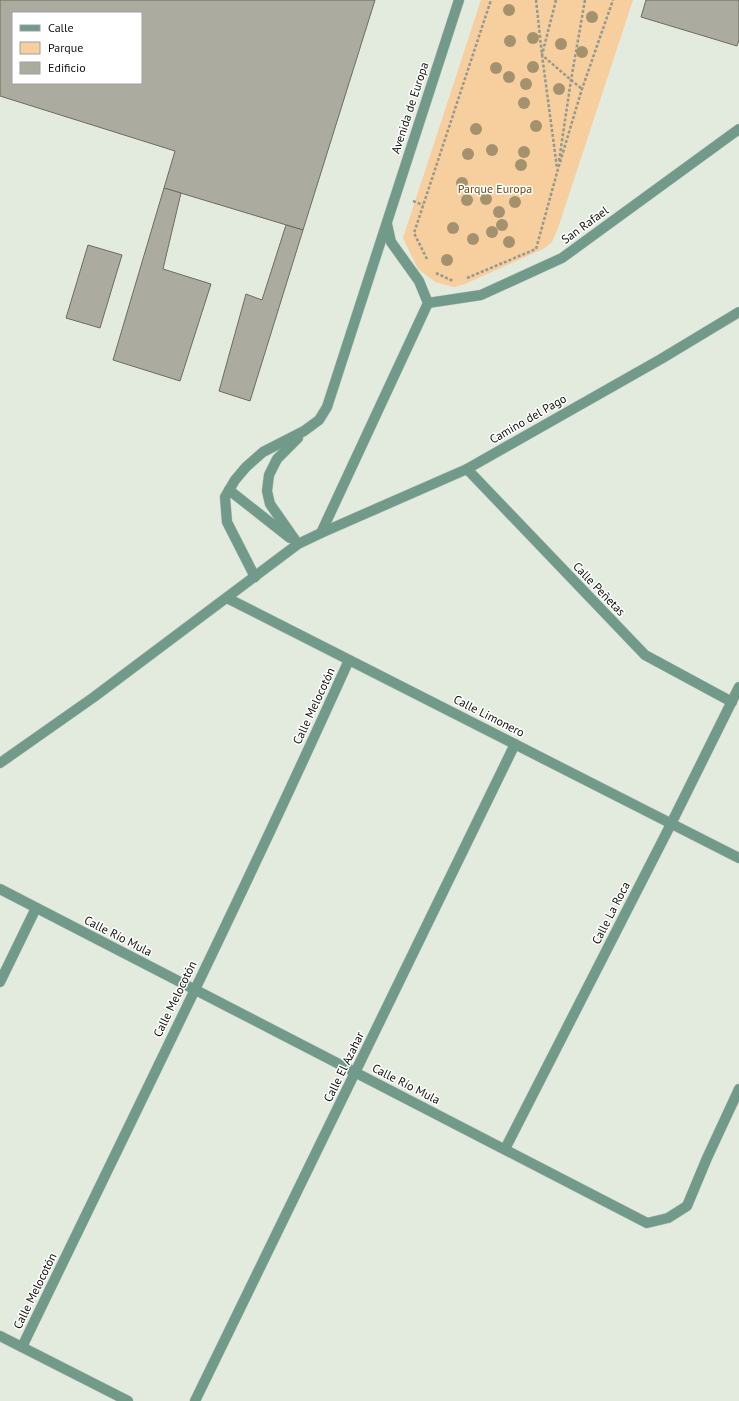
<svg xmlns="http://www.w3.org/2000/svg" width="739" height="1401" viewBox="0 0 739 1401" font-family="'PT Sans',sans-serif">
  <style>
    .green { fill: #f7ce9d }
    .building { fill: #acab9f; stroke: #6c6b60; fill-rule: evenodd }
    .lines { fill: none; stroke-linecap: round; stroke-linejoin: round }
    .minor-casing { stroke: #c1c8be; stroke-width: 11 }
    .path { stroke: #939990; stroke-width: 2.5; stroke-dasharray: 3 2; stroke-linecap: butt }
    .minor { stroke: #719a8a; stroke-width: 10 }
    .tree { fill: #a3926d }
    .labels { text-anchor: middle; stroke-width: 3; stroke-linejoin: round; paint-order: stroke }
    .street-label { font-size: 12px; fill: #0f120e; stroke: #fff }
    .park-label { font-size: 12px; fill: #6f490f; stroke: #fff }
  </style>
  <rect width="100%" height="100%" fill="#e3ebdf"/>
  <polygon class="green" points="481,0 633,0 558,228 552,242 545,248 465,284 454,287 435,282 418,269 403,238"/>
  <g class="building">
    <path d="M0,0H375L303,230L164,188L175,151L0,96ZM13,13H141V83H13Z"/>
    <polygon points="646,0 739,0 739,40 737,46 641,17"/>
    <polygon points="164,188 181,193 163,269 211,284 180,381 113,360"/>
    <polygon points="286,225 303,230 250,401 219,391 246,294 262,300"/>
    <polygon points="88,245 122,255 100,328 66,318"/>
  </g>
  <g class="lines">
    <g class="minor-casing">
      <g id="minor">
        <polyline points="428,303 481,295 562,258 739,129"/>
        <polyline points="298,438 277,459 269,475 267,491 270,504 298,544"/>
        <polyline points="467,469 645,655 732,702"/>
        <polyline points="229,490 290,538"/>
        <polyline points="321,533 428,303 419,281 391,242 387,224"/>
        <polyline points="255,577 227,522 225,497 235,480 246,467 263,452 304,431 319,420 327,407 459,0"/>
        <polyline points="227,598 739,858"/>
        <polyline points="0,763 94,697 298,544 321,533 467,469 661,359 739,312"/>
        <polyline points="0,889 647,1223 668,1218 687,1206 707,1158 739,1089"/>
        <polyline points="0,982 36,908"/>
        <polyline points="505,1149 671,824 739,687"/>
        <polyline points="0,1336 128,1401"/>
        <path d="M22,1347C132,1119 245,891 349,660"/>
        <polyline points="195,1401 515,744"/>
      </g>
    </g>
    <g class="path">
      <polyline points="536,0 542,55 557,168"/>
      <polyline points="556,0 542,55 571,80 582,89"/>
      <polyline points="559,161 571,80 585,0"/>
      <polyline points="413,201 423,205"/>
      <polyline points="427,259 414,233 491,0"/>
      <polyline points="436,273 453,281"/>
      <polyline points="467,278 536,249 558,169 582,89 613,0"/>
    </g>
    <use href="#minor" class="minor"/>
  </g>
  <g class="tree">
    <circle cx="509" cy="10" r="6"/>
    <circle cx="592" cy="17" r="6"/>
    <circle cx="533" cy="38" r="6"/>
    <circle cx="510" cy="41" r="6"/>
    <circle cx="561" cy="44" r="6"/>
    <circle cx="582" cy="52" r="6"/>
    <circle cx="533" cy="67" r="6"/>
    <circle cx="496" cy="68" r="6"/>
    <circle cx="509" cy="77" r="6"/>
    <circle cx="526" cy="84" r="6"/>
    <circle cx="559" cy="89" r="6"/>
    <circle cx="524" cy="103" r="6"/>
    <circle cx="536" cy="126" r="6"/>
    <circle cx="476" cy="129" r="6"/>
    <circle cx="492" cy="150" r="6"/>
    <circle cx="524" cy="152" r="6"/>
    <circle cx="468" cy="154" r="6"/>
    <circle cx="521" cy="165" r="6"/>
    <circle cx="462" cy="183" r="6"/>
    <circle cx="486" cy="199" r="6"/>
    <circle cx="467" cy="200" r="6"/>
    <circle cx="515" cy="202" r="6"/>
    <circle cx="499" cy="212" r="6"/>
    <circle cx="502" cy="225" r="6"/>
    <circle cx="453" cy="228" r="6"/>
    <circle cx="492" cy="232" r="6"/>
    <circle cx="473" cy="239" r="6"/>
    <circle cx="509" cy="242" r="6"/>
    <circle cx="447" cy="260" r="6"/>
  </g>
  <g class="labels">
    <g class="street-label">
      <text transform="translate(410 108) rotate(-72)" y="4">Avenida de Europa</text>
      <text transform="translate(585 225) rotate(-36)" y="4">San Rafael</text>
      <text transform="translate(528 419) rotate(-30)" y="4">Camino del Pago</text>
      <text transform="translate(599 589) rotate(46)" y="4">Calle Peñetas</text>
      <text transform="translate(314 706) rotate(-65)" y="4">Calle Melocotón</text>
      <text transform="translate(489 716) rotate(27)" y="4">Calle Limonero</text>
      <text transform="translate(611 913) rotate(-63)" y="4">Calle La Roca</text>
      <text transform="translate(118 936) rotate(27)" y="4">Calle Río Mula</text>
      <text transform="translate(175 999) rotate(-64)" y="4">Calle Melocotón</text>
      <text transform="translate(344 1067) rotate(-64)" y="4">Calle El Azahar</text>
      <text transform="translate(406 1084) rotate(27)" y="4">Calle Río Mula</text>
      <text transform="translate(35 1291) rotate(-64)" y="4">Calle Melocotón</text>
    </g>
    <g class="park-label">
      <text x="495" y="193">Parque Europa</text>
    </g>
  </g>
  <rect x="12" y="12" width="130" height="72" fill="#ffffff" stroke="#9fa09f"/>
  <rect x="20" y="25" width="20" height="6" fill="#719a8a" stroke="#9fa09f"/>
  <text x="48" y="32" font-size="12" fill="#0f120e">Calle</text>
  <rect x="20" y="42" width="20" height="12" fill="#f7ce9d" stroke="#9fa09f"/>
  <text x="48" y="52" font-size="12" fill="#0f120e">Parque</text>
  <rect x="20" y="62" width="20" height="12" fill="#acab9f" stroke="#9fa09f"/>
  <text x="48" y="72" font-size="12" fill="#0f120e">Edificio</text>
</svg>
